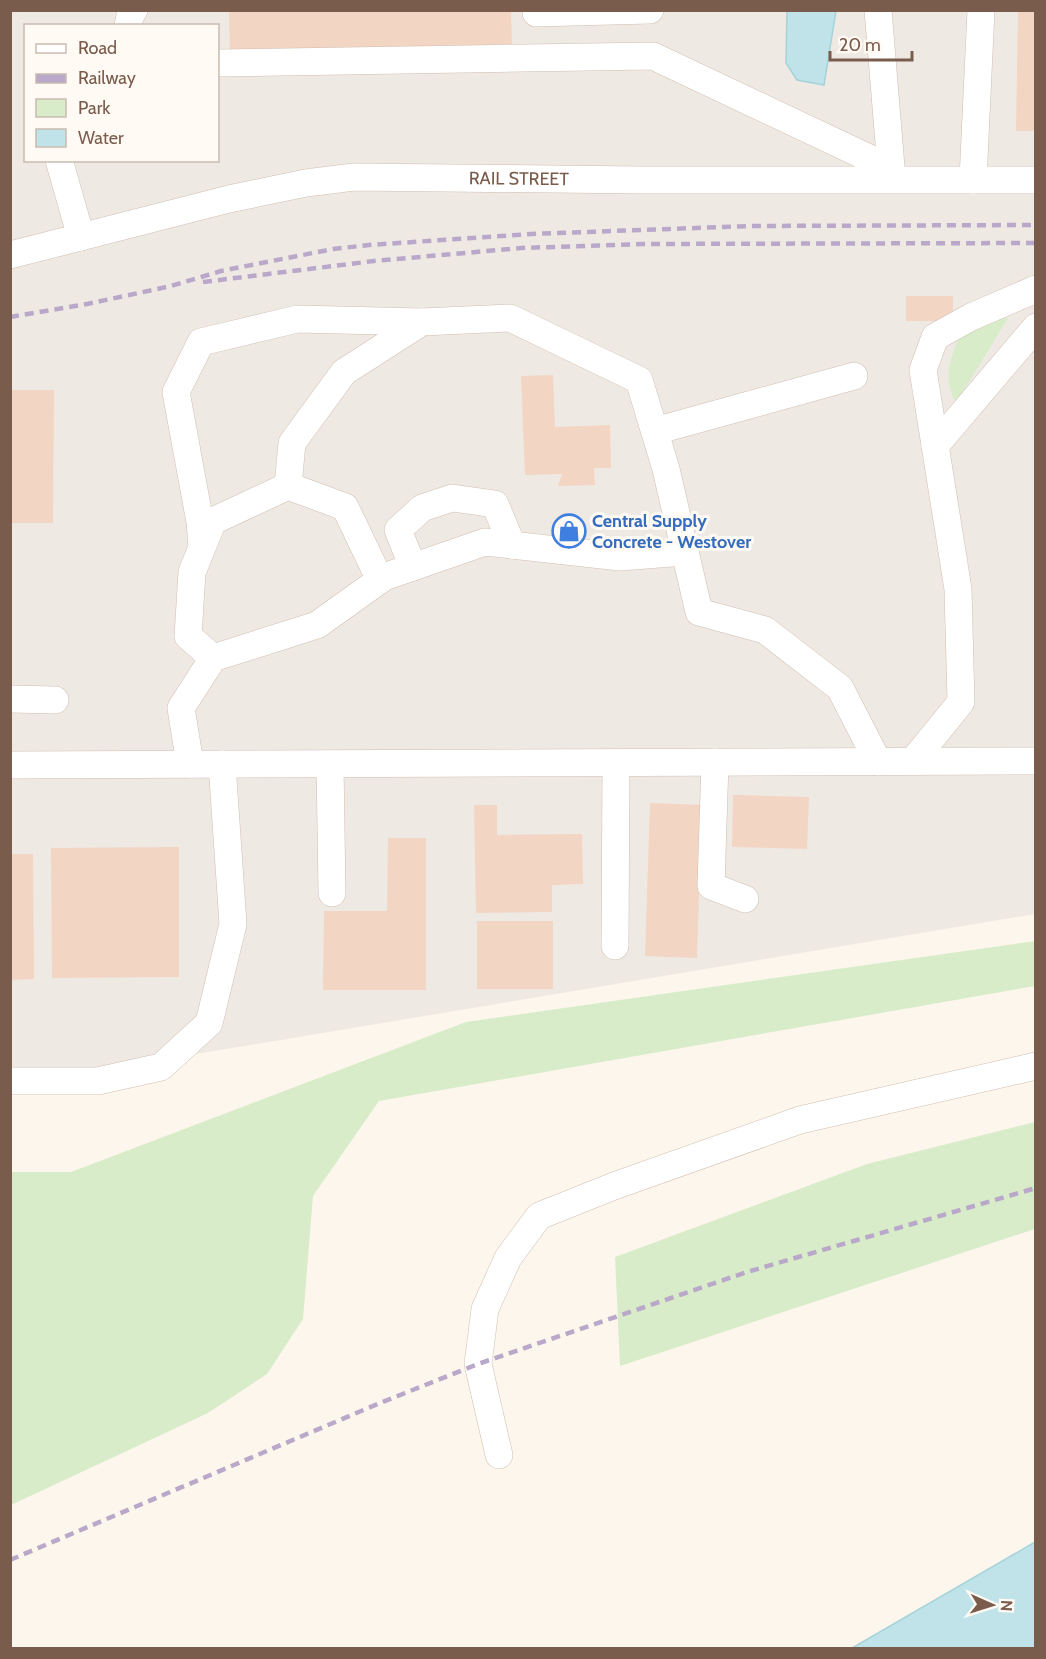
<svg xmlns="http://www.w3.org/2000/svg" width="1046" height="1659" viewBox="0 0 1046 1659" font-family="Cabin,sans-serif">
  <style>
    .industrial { fill: #efe9e4; fill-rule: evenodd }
    .green { fill: #d8ecc9 }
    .water { fill: #bfe3e8; stroke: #a5d3da; stroke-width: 1.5 }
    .building { fill: #f3d5c3 }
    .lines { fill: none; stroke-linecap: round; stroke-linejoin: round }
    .minor-casing { stroke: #d1beb0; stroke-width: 28 }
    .minor { stroke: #fff; stroke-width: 27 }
    .rail { stroke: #b9a8c9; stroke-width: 4.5; stroke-dasharray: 9 6; stroke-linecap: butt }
    .labels { text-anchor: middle; stroke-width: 6; stroke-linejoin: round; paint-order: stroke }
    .street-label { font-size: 18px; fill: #7a5c4d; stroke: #fffaf3 }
    .shop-label { font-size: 18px; font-weight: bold; fill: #366cbe; stroke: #fffaf3; text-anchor: start }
  </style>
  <rect width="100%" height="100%" fill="#fdf6ec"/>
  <path class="industrial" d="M11,11H1035V914L83,1073L11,1072ZM26,26H218V160H26Z"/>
  <g class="green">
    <path d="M993,318H1008L956,403C942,376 950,362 959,336Z"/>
    <polygon points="1035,941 1035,986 379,1101 313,1196 303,1319 267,1374 208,1413 11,1505 11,1172 71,1172 466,1022"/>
    <polygon points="1035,1122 1035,1229 620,1366 615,1257 867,1164"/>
  </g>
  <g class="water">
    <polygon points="787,11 836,11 824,85 797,80 786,63"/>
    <polygon points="1035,1542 1035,1648 852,1648"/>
  </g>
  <g class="building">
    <polygon points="229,10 511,10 512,44 484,45 484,65 230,53"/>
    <polygon points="1018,10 1036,10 1036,131 1016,131"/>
    <rect x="906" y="296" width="47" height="25"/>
    <polygon points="553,375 555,427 610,425 611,468 594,468 595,485 558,486 562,474 525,475 521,376"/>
    <polygon points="10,390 54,390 53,523 10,523"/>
    <polygon points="733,795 809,797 807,849 732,847"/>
    <polygon points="650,803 702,805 697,958 645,956"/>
    <polygon points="474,805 497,805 497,835 582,834 583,884 552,885 552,912 476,913"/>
    <polygon points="388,838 426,838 426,990 323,990 324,911 387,911"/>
    <polygon points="179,847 179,977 52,978 51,848"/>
    <polygon points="10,854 33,854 34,979 10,980"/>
    <rect x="477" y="921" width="76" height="68"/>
  </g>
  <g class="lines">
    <g class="minor-casing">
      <g id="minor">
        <polyline points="878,10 892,179"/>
        <polyline points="536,13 650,10"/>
        <polyline points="128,26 130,16 134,10"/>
        <polyline points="218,63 653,56 890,168"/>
        <polyline points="59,160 81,237"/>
        <polyline points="973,180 981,10"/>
        <path id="s1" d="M10,255L229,199L306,183L354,177L642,180H1036"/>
        <polyline points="655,431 854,376"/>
        <polyline points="935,446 1036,327"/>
        <polyline points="288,486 292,443 344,372 422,322 510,318 639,380 666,469 699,612 765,630 840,688 878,762"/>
        <polyline points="202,546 200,522 176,392 201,342 297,319 422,322"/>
        <polyline points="413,567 398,530 422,508 452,498 495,504 512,545"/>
        <polyline points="213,658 188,636 192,572 213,521 288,486 345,507 380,580"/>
        <polyline points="10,699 55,700"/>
        <polyline points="913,761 961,702 958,589 923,370 935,337 971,317 1036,289"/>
        <polyline points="715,762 711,886 745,899"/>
        <polyline points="190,764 181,708 213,658 317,625 384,577 485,542 620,557 685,552"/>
        <polyline points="330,764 332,893"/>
        <polyline points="10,765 1036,761"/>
        <polyline points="615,946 616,763"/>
        <polyline points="10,1081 98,1081 161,1067 209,1023 233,924 222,764"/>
        <polyline points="499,1455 478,1364 485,1309 508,1258 539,1216 614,1186 800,1120 1036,1066"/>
      </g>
    </g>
    <use href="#minor" class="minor"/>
    <g class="rail">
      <polyline points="203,282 374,261 521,248 643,244 1036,243"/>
      <polyline points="10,317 87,304 171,286 221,271 333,249 369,245 531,234 751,226 1036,225"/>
      <polyline points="10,1560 380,1403 478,1364 747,1272 1036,1188"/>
    </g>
  </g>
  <defs>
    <g id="shop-ring" transform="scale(1.725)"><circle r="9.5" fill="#fffaf3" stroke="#3f7fe0" stroke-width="1.5"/><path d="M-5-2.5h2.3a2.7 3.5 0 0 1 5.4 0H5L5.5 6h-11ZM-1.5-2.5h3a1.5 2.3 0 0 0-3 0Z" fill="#3f7fe0"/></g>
  </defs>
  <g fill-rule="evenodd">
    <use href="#shop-ring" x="569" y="531"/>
  </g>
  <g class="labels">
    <g class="street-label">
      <text dy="6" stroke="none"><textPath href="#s1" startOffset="518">RAIL STREET</textPath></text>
    </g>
    <g class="shop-label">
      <text x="592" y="527">Central Supply<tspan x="592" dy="21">Concrete - Westover</tspan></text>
    </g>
  </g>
  <rect width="1046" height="1659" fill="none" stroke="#7a5c4d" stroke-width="24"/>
  <rect x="24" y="24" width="195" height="138" fill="#fffaf3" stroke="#cabbb1" stroke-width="1.5"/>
  <rect x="36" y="44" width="30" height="9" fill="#ffffff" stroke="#cabbb1" stroke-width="1.5"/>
  <text x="78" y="54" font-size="18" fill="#7a5c4d">Road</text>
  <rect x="36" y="74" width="30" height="9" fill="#b9a8c9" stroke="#cabbb1" stroke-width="1.5"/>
  <text x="78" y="84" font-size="18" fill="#7a5c4d">Railway</text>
  <rect x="36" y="99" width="30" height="18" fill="#d8ecc9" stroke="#cabbb1" stroke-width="1.5"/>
  <text x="78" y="114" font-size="18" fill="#7a5c4d">Park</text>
  <rect x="36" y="129" width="30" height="18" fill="#bfe3e8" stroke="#cabbb1" stroke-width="1.5"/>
  <text x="78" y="144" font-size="18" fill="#7a5c4d">Water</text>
  <g transform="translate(992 1605) rotate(93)" stroke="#fffaf3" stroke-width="4.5" paint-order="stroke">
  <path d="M0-4.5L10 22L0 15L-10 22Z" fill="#7a5c4d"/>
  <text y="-9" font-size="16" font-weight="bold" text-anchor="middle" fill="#7a5c4d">N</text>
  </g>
  <path d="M830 51v9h82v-9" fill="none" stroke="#7a5c4d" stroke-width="3"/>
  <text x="839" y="51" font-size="18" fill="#7a5c4d" stroke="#fffaf3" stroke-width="4.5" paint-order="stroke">20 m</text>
</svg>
